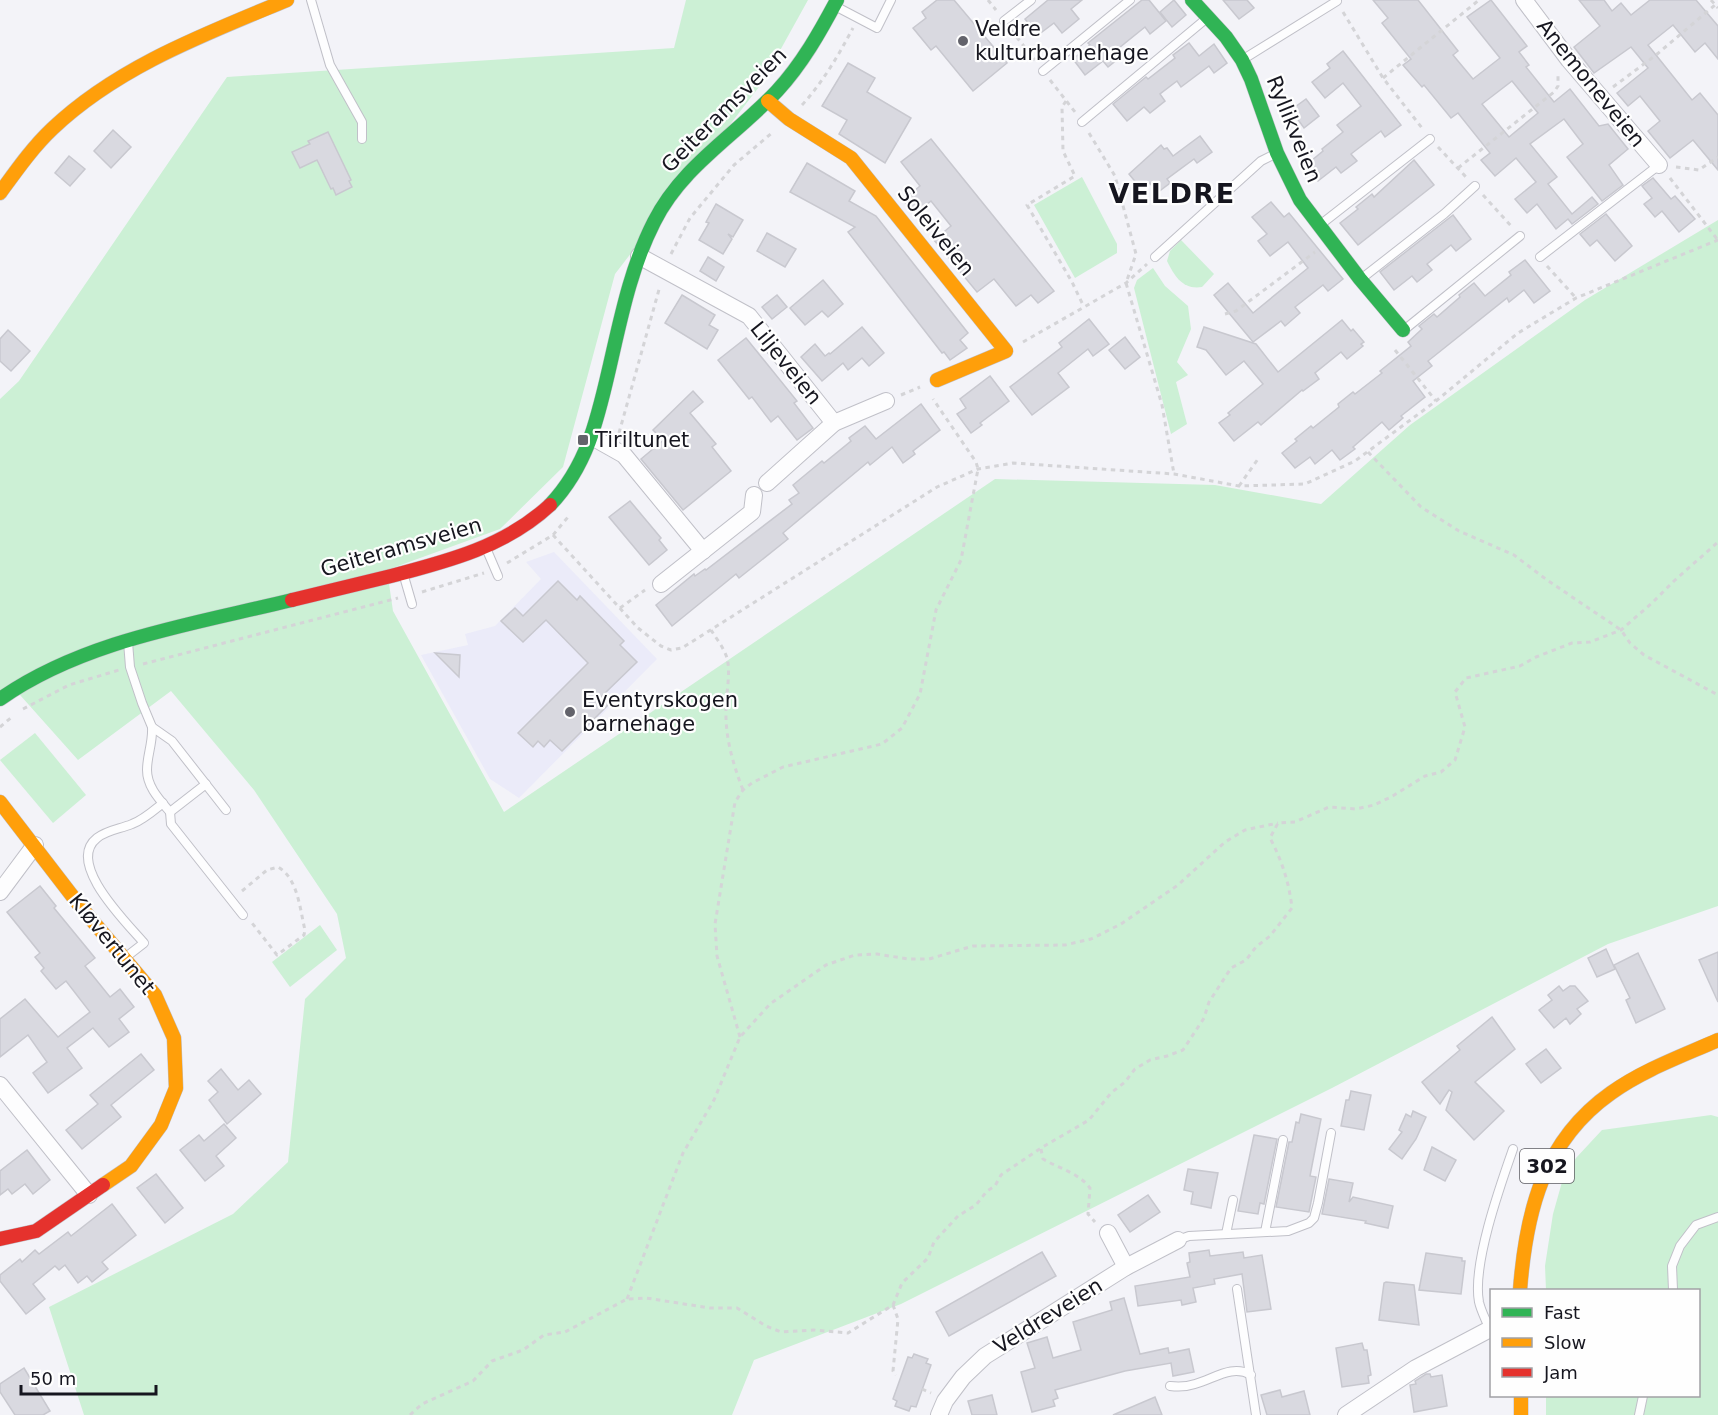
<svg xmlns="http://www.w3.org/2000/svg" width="1718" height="1415" viewBox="0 0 1718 1415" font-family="'DejaVu Sans',sans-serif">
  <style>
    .built { fill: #ebebf9 }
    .green { fill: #ccf0d5 }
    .building { fill: #d9d9e0; stroke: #c8c8cf; stroke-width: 1.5; fill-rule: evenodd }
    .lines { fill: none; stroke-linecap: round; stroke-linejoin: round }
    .lane-casing { stroke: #c0c0c8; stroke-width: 10 }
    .street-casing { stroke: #c0c0c8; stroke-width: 18 }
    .fast-casing { stroke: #c0c0c8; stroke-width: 15 }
    .slow-casing { stroke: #c0c0c8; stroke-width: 15 }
    .jam-casing { stroke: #c0c0c8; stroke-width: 15 }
    .path { stroke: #d4d4d7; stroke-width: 3; stroke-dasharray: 4.5 4.5; stroke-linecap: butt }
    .lane { stroke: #fdfdfe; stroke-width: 8 }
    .street { stroke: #fdfdfe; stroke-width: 16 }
    .fast { stroke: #30b455; stroke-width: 14 }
    .slow { stroke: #ff9f0a; stroke-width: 14 }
    .jam { stroke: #e5322d; stroke-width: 14 }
    .poi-dot { fill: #63636b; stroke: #fefefe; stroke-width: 2 }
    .labels { text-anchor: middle; stroke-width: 4.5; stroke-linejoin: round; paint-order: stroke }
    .shield { fill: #fefefe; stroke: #5c5c62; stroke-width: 1.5 }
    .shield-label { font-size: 20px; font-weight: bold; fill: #16161f }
    .poi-label { font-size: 21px; fill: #16161f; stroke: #fefefe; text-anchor: start }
    .street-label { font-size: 21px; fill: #16161f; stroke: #fefefe }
    .district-label { font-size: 27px; font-weight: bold; letter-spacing: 1.5px; fill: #16161f; stroke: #fefefe }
  </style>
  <rect width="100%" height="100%" fill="#f3f3f8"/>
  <polygon class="built" points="554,552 657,659 519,798 490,779 421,655 468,645 465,634 495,626 541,579 526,562"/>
  <g class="green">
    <polygon points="686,0 808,0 762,83 615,274 563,467 500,529 387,570 393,611 504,812 995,479 1215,485 1321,504 1410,425 1585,300 1718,220 1718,906 1608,944 1332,1088 901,1304 754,1360 732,1415 84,1415 49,1307 233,1214 288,1162 305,999 346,958 337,914 254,790 171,691 78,760 12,686 0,694 0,399 19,381 227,77 674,48"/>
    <polygon points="1082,177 1117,244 1117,253 1075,278 1034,205"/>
    <path d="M1181,240L1214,274L1202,287C1183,290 1175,277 1167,261L1170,251Z"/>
    <polygon points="1153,268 1165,286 1188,306 1191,329 1177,362 1188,375 1176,382 1187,424 1171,434 1134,288 1137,280"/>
    <polygon points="35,733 86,795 53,823 0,760"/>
    <polygon points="320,925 337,950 290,987 272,962"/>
    <polygon points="1711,1115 1718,1117 1718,1415 1546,1415 1546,1396 1698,1396 1698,1290 1546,1290 1545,1266 1553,1214 1562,1182 1576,1158 1602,1130"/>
  </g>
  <g class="building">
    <polygon points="937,0 954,0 1007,63 973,91 936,46 931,50 913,28 926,18 922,12"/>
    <polygon points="1048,0 1082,0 1071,9 1079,19 1062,33 1054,23 1038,35 1025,19"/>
    <polygon points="1142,0 1149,0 1166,21 1150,34 1145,27 1119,48 1123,55 1108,67 1103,61 1085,75 1073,59 1090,45 1088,43"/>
    <polygon points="1174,0 1186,15 1172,27 1160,12"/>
    <polygon points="1223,0 1247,0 1254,8 1239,19"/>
    <path d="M1373,0H1418L1458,51L1453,55L1473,79L1500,58L1467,17L1491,0L1527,46L1519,52L1529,65L1526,67L1554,102L1570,89L1599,126L1608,124L1628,149L1609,165L1623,185L1602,201L1567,157L1583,144L1564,119L1530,144L1557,177L1548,184L1572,214L1592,197L1598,204L1572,224L1568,219L1556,229L1537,204L1527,213L1515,199L1536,182L1516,158L1495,176L1481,160L1490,153L1458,113L1451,118L1424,85L1422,87L1403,65L1411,59L1382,23L1388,18ZM1512,81L1538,113L1509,137L1482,104Z"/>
    <polygon points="1579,0 1604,0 1612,11 1621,3 1631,15 1650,0 1696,0 1718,26 1718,59 1705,43 1695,52 1673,25 1648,45 1692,100 1700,93 1718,115 1718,170 1693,140 1670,158 1648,131 1660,121 1640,96 1628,106 1617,93 1648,68 1631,47 1594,73 1574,47 1600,26"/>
    <polygon points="1189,43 1199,56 1214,44 1227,63 1214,73 1209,66 1181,87 1177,81 1160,94 1165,101 1150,113 1144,107 1127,121 1113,104 1146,77 1148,79 1175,58 1173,55"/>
    <polygon points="1343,51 1401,125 1385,137 1381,131 1351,154 1357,161 1341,173 1336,167 1318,181 1306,165 1323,151 1322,149 1343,132 1337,125 1361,106 1343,83 1325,98 1312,82 1330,68 1327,64"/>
    <polygon points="848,63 875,78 867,92 911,118 885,163 839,134 847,120 822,106"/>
    <polygon points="1306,99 1319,116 1304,128 1291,110"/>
    <polygon points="113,130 131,147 111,168 94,151"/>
    <polygon points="328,132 351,180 349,181 352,187 336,195 333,188 331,189 317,160 300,168 292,152 310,144 308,141"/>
    <polygon points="1200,136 1212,152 1197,163 1194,159 1167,179 1170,183 1157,193 1150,183 1142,190 1129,174 1161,145 1164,149 1167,148 1173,156"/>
    <polygon points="931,139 1054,291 1038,303 1031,295 1016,306 994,279 977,292 934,240 951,226 931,201 915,214 903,200 920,186 901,162"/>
    <polygon points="69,156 85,169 70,186 55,173"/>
    <polygon points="1414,160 1434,185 1358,245 1340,223 1358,209 1356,207 1372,194 1374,197"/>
    <polygon points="807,163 855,191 849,201 876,216 909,258 968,333 960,340 967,348 950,360 944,352 942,353 848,232 855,227 790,192"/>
    <polygon points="1653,178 1671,199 1675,196 1695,219 1679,232 1662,211 1655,217 1644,204 1652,198 1642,186"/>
    <polygon points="1271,202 1284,217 1289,213 1343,279 1328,291 1323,285 1295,307 1300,313 1285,326 1281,321 1253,342 1214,295 1228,283 1253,313 1308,268 1288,242 1270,256 1258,241 1267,234 1252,217"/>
    <polygon points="716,204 743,220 733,237 728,234 732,239 723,254 699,240 709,223 706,222"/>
    <polygon points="1606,214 1632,246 1615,261 1597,240 1590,246 1580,234"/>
    <polygon points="1453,215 1471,239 1456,251 1451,245 1427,264 1432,270 1417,282 1412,276 1394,290 1380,272"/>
    <polygon points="767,233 796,249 785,267 757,251"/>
    <polygon points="708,257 724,267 716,281 700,271"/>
    <polygon points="1525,260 1550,291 1534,303 1524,290 1509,302 1507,298 1428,361 1432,366 1413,381 1425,397 1401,416 1403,418 1389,430 1382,422 1353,447 1355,449 1340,460 1332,450 1315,464 1310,457 1295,468 1282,453 1297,441 1295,439 1311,426 1313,428 1339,407 1338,404 1353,392 1355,394 1382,373 1380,371 1411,346 1408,342 1422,329 1419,326 1434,314 1437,317 1460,297 1459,295 1474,283 1485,296 1511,275 1509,272"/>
    <polygon points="823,280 843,304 828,317 822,311 805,325 790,308"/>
    <polygon points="682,295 715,315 709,325 718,330 707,349 665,323"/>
    <polygon points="777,295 787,307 772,319 762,307"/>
    <polygon points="1089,319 1109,344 1093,356 1088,349 1058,373 1069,387 1032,415 1010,387 1062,347 1059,343"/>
    <polygon points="1342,320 1351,331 1353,329 1364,342 1361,344 1363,346 1347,359 1341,352 1315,373 1319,379 1303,391 1302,390 1261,425 1258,422 1234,441 1219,423 1230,415 1228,413 1263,384 1244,361 1226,375 1206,350 1197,347 1204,327 1256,344 1278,372"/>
    <polygon points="862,327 884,353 869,366 862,358 848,370 843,363 822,381 801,357 815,344 825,356 829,353 830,354"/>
    <polygon points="8,330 30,351 11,371 0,361 0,339"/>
    <polygon points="1125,337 1140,357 1125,369 1109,350"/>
    <polygon points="746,338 797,401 794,403 813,428 797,440 778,416 771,422 752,397 749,399 718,360"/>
    <polygon points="990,376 1009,401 980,423 982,425 971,433 957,414 966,408 960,399"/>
    <polygon points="693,391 703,402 690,413 716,444 712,447 731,471 683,510 641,459 666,438 664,436 661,438 653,430"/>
    <polygon points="921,404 940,430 913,451 915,454 903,463 892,447 870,465 868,462 783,533 788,539 739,578 736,574 672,626 656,605 694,574 695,576 705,569 706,570 792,504 789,500 799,493 793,485 822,461 824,463 851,441 849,438 865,426 876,439"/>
    <polygon points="630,501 661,538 659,540 667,550 649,565 609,517"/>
    <polygon points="558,581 577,600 580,596 624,641 620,645 637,662 602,696 610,703 562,751 550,740 544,747 538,741 533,747 518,733 588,663 546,620 523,642 501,621 515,608 523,616"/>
    <polygon points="435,653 460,655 459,677"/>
    <polygon points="40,886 56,906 54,908 95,958 85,966 110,997 120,989 134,1007 119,1019 129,1032 109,1047 93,1028 67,1048 82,1068 48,1093 33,1073 47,1062 28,1035 0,1057 0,1019 25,999 58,1037 90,1012 66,981 56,989 41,971 44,968 35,957 40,953 7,912"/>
    <polygon points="1606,949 1615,969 1597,977 1588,958"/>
    <polygon points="1718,952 1718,1002 1699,960"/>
    <polygon points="1638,953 1665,1009 1636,1023 1626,1000 1630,998 1614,965"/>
    <polygon points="1559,986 1563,991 1570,986 1575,986 1588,1001 1577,1009 1581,1014 1570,1024 1566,1018 1554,1028 1539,1010 1552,1000 1548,995"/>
    <polygon points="1492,1017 1515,1049 1475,1082 1504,1111 1474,1140 1446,1110 1452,1092 1449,1090 1440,1104 1422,1082 1460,1050 1457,1046"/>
    <polygon points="1546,1049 1561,1068 1541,1083 1526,1064"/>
    <polygon points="141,1054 154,1070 111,1105 121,1117 82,1149 66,1130 98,1104 90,1095"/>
    <polygon points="221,1069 238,1090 249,1080 261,1094 227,1124 209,1100 218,1092 208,1081"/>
    <polygon points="1351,1091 1371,1095 1364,1130 1341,1126 1346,1100 1349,1100"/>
    <polygon points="1413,1111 1426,1117 1416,1139 1402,1159 1389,1149 1402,1132 1399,1130 1406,1114 1411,1117"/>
    <polygon points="1301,1114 1321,1119 1310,1176 1316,1177 1309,1212 1276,1207 1289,1142 1292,1142 1296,1122 1299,1123"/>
    <polygon points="224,1124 236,1138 216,1156 224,1166 205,1181 180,1150 199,1135 204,1141"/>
    <polygon points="1254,1135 1277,1139 1264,1204 1260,1203 1258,1214 1238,1211"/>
    <polygon points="1432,1147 1456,1160 1445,1181 1424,1170"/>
    <polygon points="27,1150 50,1180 33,1194 25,1184 12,1194 8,1189 0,1195 0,1171"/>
    <polygon points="1188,1169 1218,1173 1211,1208 1191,1204 1193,1192 1184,1190"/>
    <polygon points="156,1174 183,1208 165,1223 137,1188"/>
    <polygon points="1329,1179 1353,1183 1349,1202 1353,1197 1393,1206 1388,1228 1365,1223 1366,1221 1322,1214"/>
    <polygon points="1148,1195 1160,1212 1130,1232 1118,1215"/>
    <polygon points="112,1204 136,1235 102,1262 108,1269 92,1282 87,1276 78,1283 65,1265 59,1270 55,1266 33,1284 45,1299 26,1314 0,1281 0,1275 20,1259 22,1262 35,1250 39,1254 68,1232 71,1236"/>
    <polygon points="1209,1250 1210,1256 1243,1252 1244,1258 1262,1255 1271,1309 1247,1312 1242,1274 1214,1279 1215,1284 1193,1288 1196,1302 1182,1305 1181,1300 1138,1306 1135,1286 1190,1277 1187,1263 1190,1262 1189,1253"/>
    <polygon points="1042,1252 1056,1276 949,1336 936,1312"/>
    <polygon points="1426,1253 1462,1258 1462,1261 1465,1261 1461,1294 1419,1290"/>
    <polygon points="1386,1282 1414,1285 1419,1325 1379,1320 1384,1283"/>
    <polygon points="1124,1298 1140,1354 1168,1348 1169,1353 1189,1349 1194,1372 1173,1376 1171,1363 1125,1371 1055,1390 1058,1398 1053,1400 1055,1406 1032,1412 1021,1372 1035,1368 1027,1343 1047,1337 1053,1358 1081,1350 1073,1322 1112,1310 1110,1302"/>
    <polygon points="1362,1343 1364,1350 1367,1350 1371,1375 1368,1376 1369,1383 1342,1387 1336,1348"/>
    <polygon points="914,1354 928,1359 926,1363 931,1365 916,1407 911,1406 909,1411 895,1406 897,1401 893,1399 908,1357 912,1358"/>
    <polygon points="24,1368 50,1411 43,1415 15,1415 0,1392 0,1384"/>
    <polygon points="1426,1374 1430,1374 1431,1377 1442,1375 1447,1406 1414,1412 1410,1385 1416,1384 1415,1381"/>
    <polygon points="1280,1390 1282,1397 1304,1391 1310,1415 1267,1415 1261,1395"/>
    <polygon points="992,1395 997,1415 972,1415 968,1401"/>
    <polygon points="1155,1397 1162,1415 1113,1415"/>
  </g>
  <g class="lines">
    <g class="lane-casing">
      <g id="lane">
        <polyline points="311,0 330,65 362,122 362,139"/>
        <polyline points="835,6 877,28 891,0"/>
        <polyline points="1004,21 1031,0"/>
        <polyline points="1242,60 1337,1"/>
        <polyline points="1043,71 1130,0"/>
        <polyline points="1082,122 1207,18"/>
        <polyline points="1320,225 1430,139"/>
        <polyline points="1155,257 1261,161 1277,153"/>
        <polyline points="1540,257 1659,165"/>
        <polyline points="1361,279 1444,214 1475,186"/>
        <polyline points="1404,330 1520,236"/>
        <polyline points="486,548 498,576"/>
        <polyline points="403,573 412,604"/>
        <polyline points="128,642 130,667 142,703 152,727 172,741 226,810"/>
        <path d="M152,727C153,743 147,755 147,770C147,787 160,800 170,812L206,784"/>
        <polyline points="170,812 171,824 243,915"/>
        <path d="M126,957L144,943C127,923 65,863 97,838C107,830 120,829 132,824C143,820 153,811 163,803"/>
        <polyline points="1265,1232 1283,1140"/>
        <polyline points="1226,1234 1233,1200"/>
        <polyline points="1178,1240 1189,1236 1288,1231 1309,1223 1314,1218 1318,1203 1331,1133"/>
        <polyline points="1237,1289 1256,1415"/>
        <polyline points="1673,1290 1672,1266 1680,1246 1696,1225 1718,1217"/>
        <path d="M1489,1328C1486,1320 1481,1311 1479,1302C1472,1265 1500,1186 1513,1149"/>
        <path d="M1170,1386C1179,1387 1186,1387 1195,1384C1214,1379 1232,1364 1251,1375"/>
        <polyline points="1639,1415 1643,1396"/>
      </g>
    </g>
    <g class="street-casing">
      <g id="street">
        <polyline points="1524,0 1569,60 1659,165"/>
        <polyline points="639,256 749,316 834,423"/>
        <polyline points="592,437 624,455 703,551"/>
        <polyline points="767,483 834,423 886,401"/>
        <polyline points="661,584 752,512 754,495"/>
        <polyline points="0,892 35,845"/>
        <polyline points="0,1085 89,1195"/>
        <polyline points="1108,1233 1126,1267"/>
        <polyline points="939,1415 945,1401 963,1377 985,1356 1126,1267 1178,1240"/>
        <polyline points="1346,1415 1416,1368 1492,1328"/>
      </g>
    </g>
    <g class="fast-casing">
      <g id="fast">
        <polyline points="1192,0 1226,37 1242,60 1251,79 1277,153 1300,200 1360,279 1403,330"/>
        <path d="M550,505C588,465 598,417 610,365C621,317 631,267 654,222C682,166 735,136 777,91C802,64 820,32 837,0"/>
        <path d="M0,699C84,640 194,624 292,600"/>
      </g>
    </g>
    <g class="slow-casing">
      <g id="slow">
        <polyline points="768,101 789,119 851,158 1006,351 937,380"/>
        <path d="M0,193C16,171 32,148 52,129C117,67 205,34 287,0"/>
        <polyline points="0,802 80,906 155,995 174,1038 176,1088 161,1125 131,1166 103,1185"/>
        <path d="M1520,1290C1526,1212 1543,1141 1611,1093C1643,1070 1682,1056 1718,1040"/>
        <polyline points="1521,1396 1521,1415"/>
      </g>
    </g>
    <g class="jam-casing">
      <g id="jam">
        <path d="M292,600C325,592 358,584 391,576C449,561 506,546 550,505"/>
        <polyline points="0,1239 36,1231 103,1185"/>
      </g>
    </g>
    <g class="path">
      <polyline points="988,0 996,10"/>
      <polyline points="1711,0 1718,8"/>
      <polyline points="1343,12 1383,78 1422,128"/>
      <polyline points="1011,30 1035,60"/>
      <polyline points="1383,78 1479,0"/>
      <polyline points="1050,80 1075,112"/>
      <polyline points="1613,87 1656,55 1715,5"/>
      <polyline points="1066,101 1062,107 1063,151 1075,176 1027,205 1072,282 1084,307"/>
      <path d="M802,105C823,82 838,56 853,28"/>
      <polyline points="1089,133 1115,176 1136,254 1126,283 1162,405 1174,474"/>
      <polyline points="1438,147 1466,177"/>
      <polyline points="1676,167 1699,170 1718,157"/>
      <polyline points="1458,168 1554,92 1558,86 1558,74"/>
      <polyline points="1670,178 1717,239"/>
      <polyline points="1483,195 1513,228"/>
      <polyline points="671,254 690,218 734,165 773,132"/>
      <polyline points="1547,266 1576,298"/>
      <polyline points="1225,314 1236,311 1315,252"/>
      <polyline points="1023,342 1126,283 1147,264"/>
      <polyline points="1395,350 1436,401"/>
      <polyline points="901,395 920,387"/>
      <polyline points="619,433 660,286"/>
      <polyline points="1368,452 1421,507 1459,531 1514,555 1547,580 1621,630 1630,643 1644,655 1718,695"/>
      <polyline points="1239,486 1258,459"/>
      <polyline points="553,535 638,628 661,646 671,650 682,648 937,487 978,469 1013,463 1174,474 1239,486 1305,484 1355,461 1436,401 1518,333 1576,298 1718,240"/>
      <polyline points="507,563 553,535 568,517"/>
      <polyline points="422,592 484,573"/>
      <polyline points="620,608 645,590"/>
      <path d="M711,630C716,638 724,648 727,658C731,673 726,693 726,709C725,737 733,764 743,790"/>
      <polyline points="143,664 398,598"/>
      <polyline points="23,709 69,685 119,670"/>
      <polyline points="0,727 13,716"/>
      <path d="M242,891L267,870L278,867C298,878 300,910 305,930L304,935L277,955L252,923"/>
      <polyline points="740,1037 717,956 715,924 735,802 743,790 752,783 783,767 882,744 902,728 920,694 936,610 961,560 978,469 976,462 933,399"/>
      <path d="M1041,1149L1043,1159C1060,1169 1079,1173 1090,1188L1088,1214L1095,1222"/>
      <polyline points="627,1299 683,1153 714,1100 740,1037 770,1004 826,965 855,955 877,954 908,959 929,959 973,946 1065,945 1091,939 1121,924 1178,885 1225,842 1245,830 1278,823"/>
      <polyline points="893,1305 898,1319 893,1371 896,1375"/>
      <polyline points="922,1389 931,1393"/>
      <path d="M410,1415L422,1404L473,1381L492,1361L523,1350L544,1335L565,1332L627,1299L646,1298L710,1308H737L766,1326L781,1332L814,1330L848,1333L893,1305L902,1283L928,1258L934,1242L958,1216L976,1205L987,1191L995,1186L1001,1175L1041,1148L1089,1120L1111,1093L1125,1082L1135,1069L1150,1060L1167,1056L1183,1050L1204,1018L1209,1002L1231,968L1246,960L1256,947L1270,936L1292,908C1289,882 1282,861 1270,838L1278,823L1295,822L1329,807L1356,809L1374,805L1391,797L1425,776L1441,772L1455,760L1465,727L1455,692L1466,678L1520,666L1536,657L1572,643L1590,642L1621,630L1652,603L1674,581L1718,542"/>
    </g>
    <use href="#lane" class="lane"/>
    <use href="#street" class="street"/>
    <use href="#fast" class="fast"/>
    <use href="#slow" class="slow"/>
    <use href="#jam" class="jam"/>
  </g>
  <g class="poi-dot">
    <circle cx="963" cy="41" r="6"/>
    <rect x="577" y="434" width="12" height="12" rx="3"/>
    <circle cx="570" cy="712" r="6"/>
  </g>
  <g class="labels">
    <rect class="shield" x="1520" y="1149" width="54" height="34" rx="4.5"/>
    <g class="shield-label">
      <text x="1547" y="1173">302</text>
    </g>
    <g class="poi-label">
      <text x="975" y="36">Veldre<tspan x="975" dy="24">kulturbarnehage</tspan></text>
      <text x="595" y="447">Tiriltunet</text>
      <text x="582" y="707">Eventyrskogen<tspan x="582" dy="24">barnehage</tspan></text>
    </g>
    <g class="street-label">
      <text transform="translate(1591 83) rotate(51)" y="7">Anemoneveien</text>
      <text transform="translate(724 110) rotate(-45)" y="7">Geiteramsveien</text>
      <text transform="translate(1294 129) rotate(68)" y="7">Ryllikveien</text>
      <text transform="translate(936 231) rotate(51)" y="7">Soleiveien</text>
      <text transform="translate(786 363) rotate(51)" y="7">Liljeveien</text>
      <text transform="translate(401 547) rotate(-16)" y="7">Geiteramsveien</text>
      <text transform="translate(112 944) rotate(51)" y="7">Kløvertunet</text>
      <text transform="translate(1048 1316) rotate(-32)" y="7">Veldreveien</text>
    </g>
    <g class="district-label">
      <text x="1172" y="203">VELDRE</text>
    </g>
  </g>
  <rect x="1490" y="1289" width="210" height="108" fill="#fefefe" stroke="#a1a1a5" stroke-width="1.5"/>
  <rect x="1502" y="1308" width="30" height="9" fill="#30b455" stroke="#a1a1a5" stroke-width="1.5"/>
  <text x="1544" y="1319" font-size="18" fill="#16161f">Fast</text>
  <rect x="1502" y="1338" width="30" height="9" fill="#ff9f0a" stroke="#a1a1a5" stroke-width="1.5"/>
  <text x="1544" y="1349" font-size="18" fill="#16161f">Slow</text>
  <rect x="1502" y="1368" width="30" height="9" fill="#e5322d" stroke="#a1a1a5" stroke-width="1.5"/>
  <text x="1544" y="1379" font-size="18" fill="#16161f">Jam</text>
  <path d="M21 1385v9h135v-9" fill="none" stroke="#16161f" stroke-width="3"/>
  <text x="30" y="1385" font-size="18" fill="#16161f" stroke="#fefefe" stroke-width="4.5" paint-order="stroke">50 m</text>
</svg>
